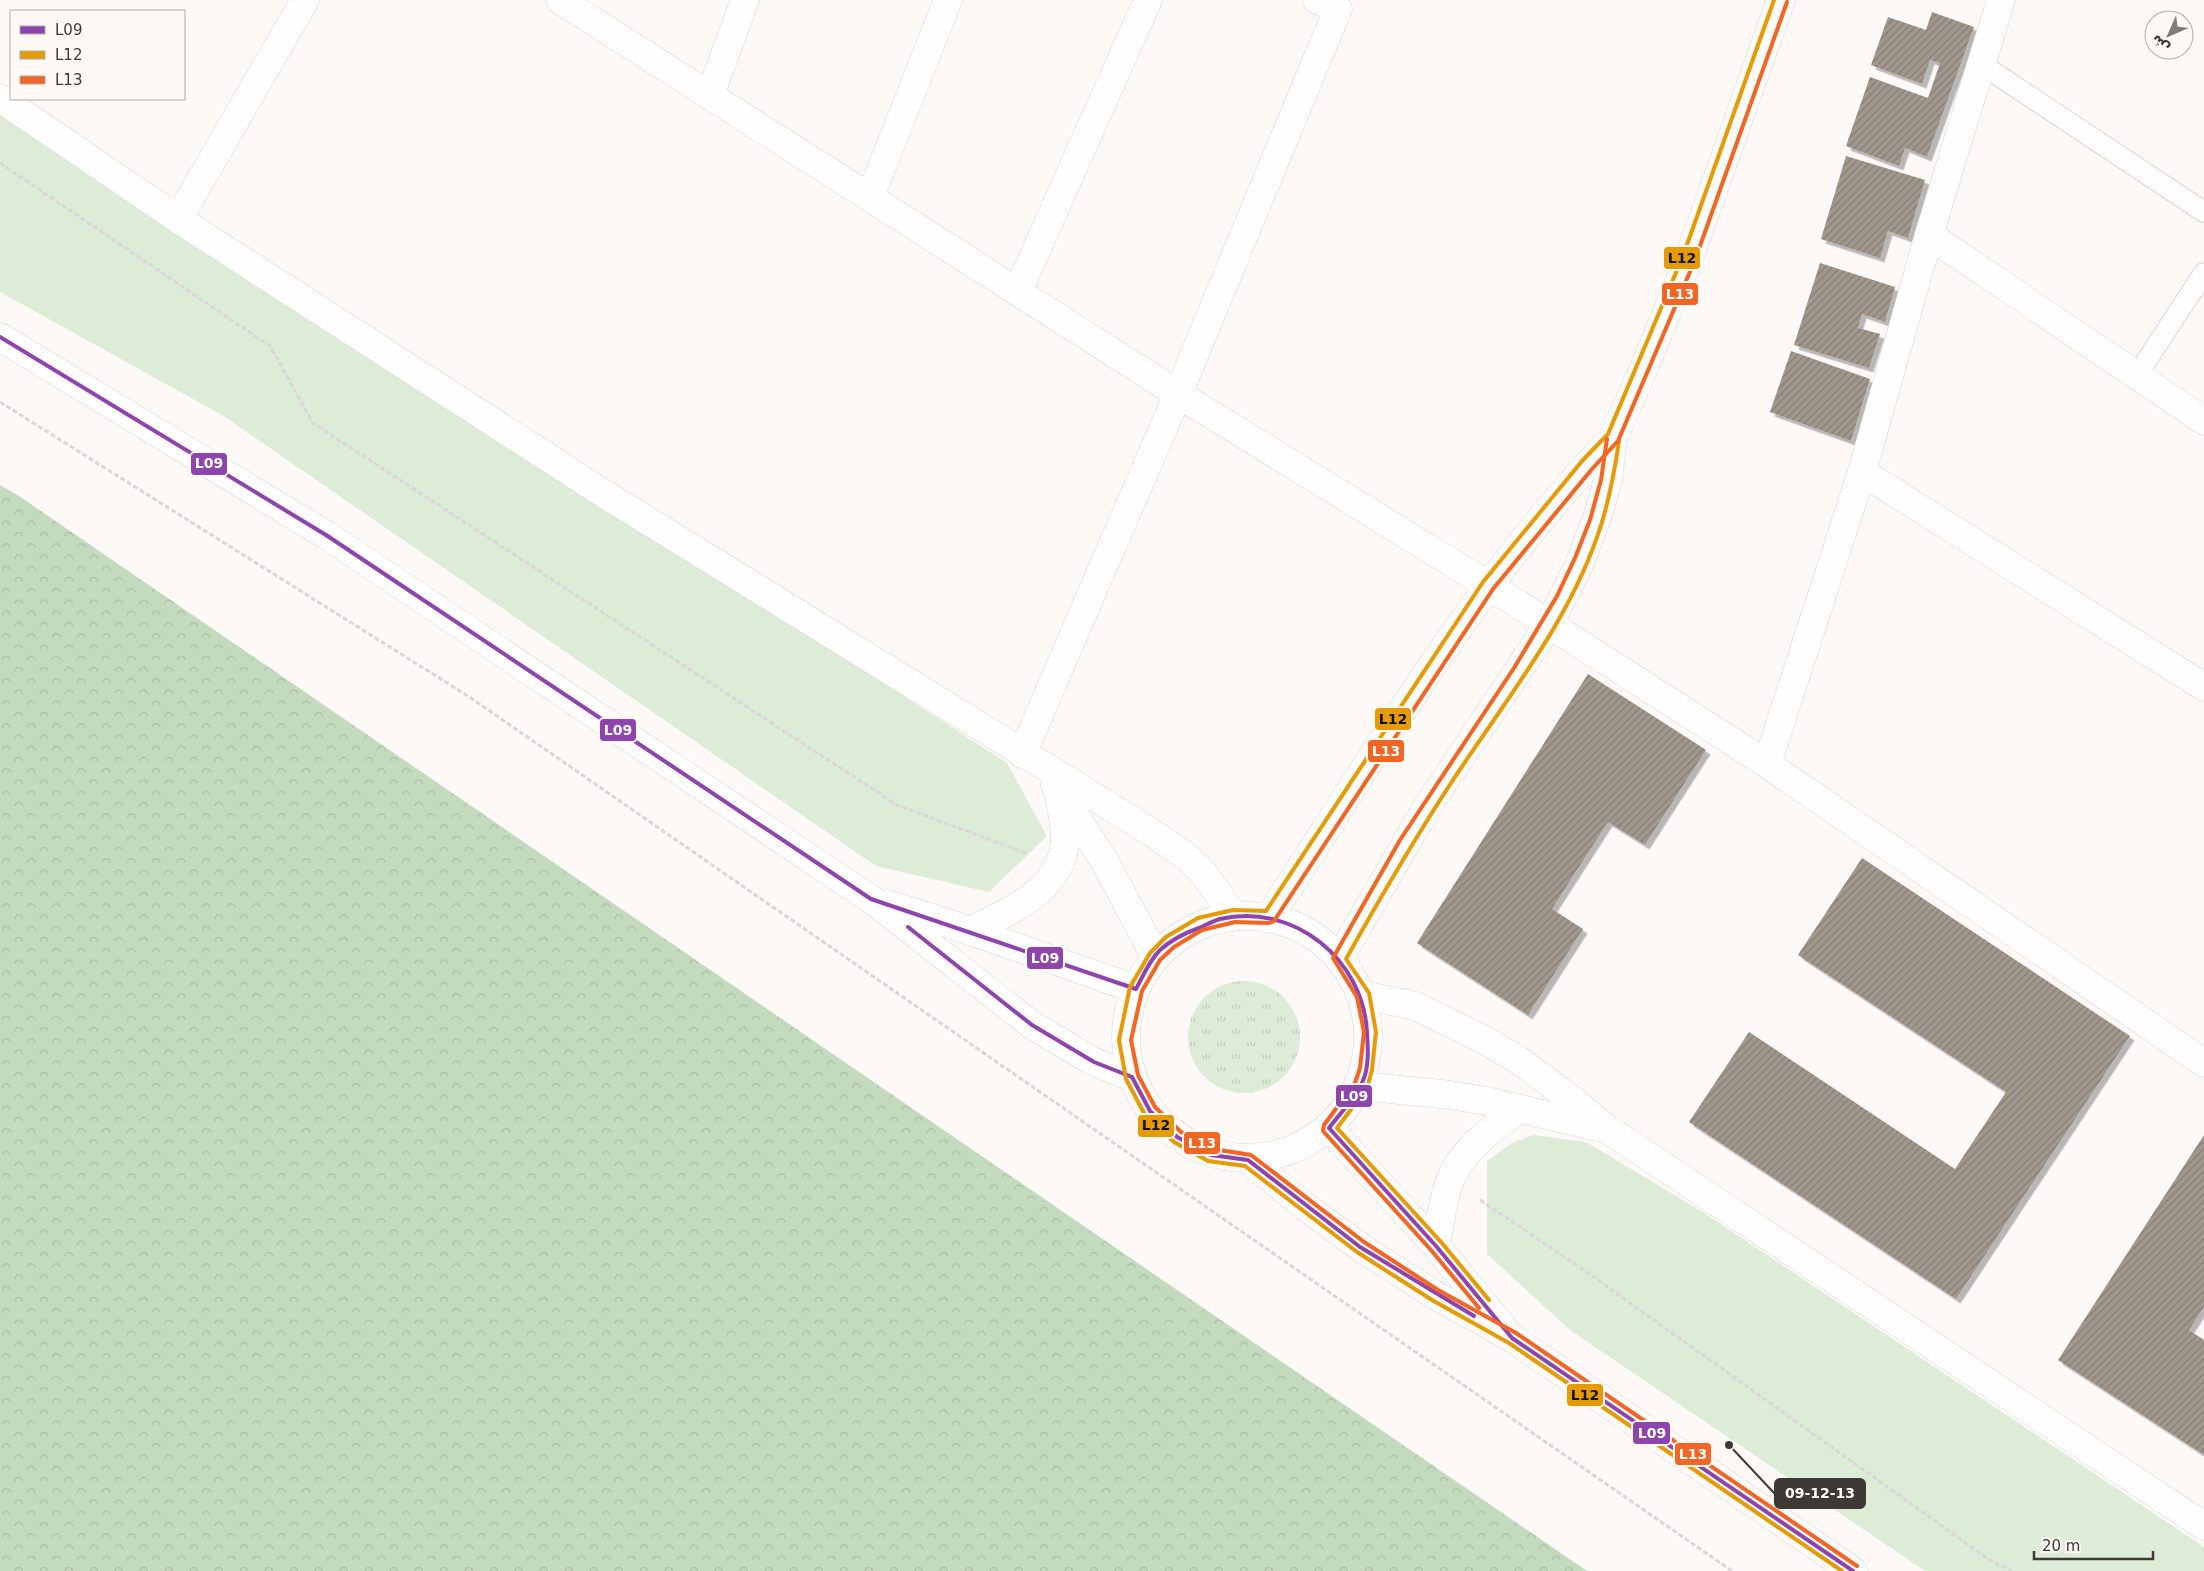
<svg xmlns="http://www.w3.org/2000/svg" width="2204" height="1571" viewBox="0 0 2204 1571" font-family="'DejaVu Sans','Noto Sans Arabic',sans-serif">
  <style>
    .grass { fill: url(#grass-tufts) }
    .forest { fill: url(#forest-crowns) }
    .park { fill: #ddecd7 }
    .building { fill: url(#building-hatch); filter: url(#shadow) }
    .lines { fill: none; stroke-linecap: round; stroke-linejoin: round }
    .lane-casing { stroke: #d9d5d2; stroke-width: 22 }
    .street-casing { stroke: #d9d5d2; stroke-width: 29 }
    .secondary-casing { stroke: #d9d5d2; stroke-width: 29 }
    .path { stroke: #d9d6d5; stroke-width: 3; stroke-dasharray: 5 2.5; stroke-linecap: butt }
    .lane { stroke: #fffefe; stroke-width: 20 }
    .street { stroke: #fffefe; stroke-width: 28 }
    .secondary { stroke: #fffefe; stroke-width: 28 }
    .bus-1-casing { stroke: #fef8f5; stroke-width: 8 }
    .bus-2-casing { stroke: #fef8f5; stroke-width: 8 }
    .bus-3-casing { stroke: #fef8f5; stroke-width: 8 }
    .bus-1 { stroke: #8e44ad; stroke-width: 4 }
    .bus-2 { stroke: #e59b05; stroke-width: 4 }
    .bus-3 { stroke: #f26522; stroke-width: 4 }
    .leader { fill: none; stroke: #3f3936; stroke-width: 2 }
    .callout-dot { fill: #3f3936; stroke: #fef8f5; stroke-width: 2 }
    .callout { fill: #3f3936; stroke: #3f3936; stroke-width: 2 }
    .callout-label { font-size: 14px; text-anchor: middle; font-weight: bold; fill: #fff }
    .line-badge { stroke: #fef8f5; stroke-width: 2 }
    .badge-label { font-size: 14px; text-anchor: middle; font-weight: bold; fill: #fff }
    .pale-badge-label { font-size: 14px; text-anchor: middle; font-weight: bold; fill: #111 }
  </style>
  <defs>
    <pattern id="grass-tufts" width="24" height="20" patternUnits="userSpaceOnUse" patternTransform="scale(1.25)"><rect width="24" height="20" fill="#ddecd7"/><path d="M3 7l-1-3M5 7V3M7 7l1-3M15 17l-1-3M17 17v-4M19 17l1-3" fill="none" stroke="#bfcbb9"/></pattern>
    <pattern id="forest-crowns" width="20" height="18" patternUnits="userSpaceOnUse" patternTransform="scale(1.25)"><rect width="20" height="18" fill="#c4dabe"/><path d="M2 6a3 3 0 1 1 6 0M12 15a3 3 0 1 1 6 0" fill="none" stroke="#a9bca4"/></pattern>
    <pattern id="building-hatch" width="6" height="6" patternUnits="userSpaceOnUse" patternTransform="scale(1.25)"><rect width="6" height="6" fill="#a1978d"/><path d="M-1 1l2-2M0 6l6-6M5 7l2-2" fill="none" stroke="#857c74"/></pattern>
    <filter id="shadow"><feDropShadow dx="4.5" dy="4.5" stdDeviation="0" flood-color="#0004"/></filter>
  </defs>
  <rect width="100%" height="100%" fill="#fcf9f7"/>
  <circle class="grass" cx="1244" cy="1037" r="56"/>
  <polygon class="forest" points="0,485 19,496 1587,1571 0,1571"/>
  <g class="park">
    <polygon points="0,112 1007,763 1047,836 989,892 876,866 222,415 0,292"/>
    <polygon points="1533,1135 1586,1142 1701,1211 2204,1547 2204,1571 1925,1571 1570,1330 1487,1254 1487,1161 1512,1143"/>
  </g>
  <g class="building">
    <polygon points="1932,12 1974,27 1927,157 1905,148 1899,166 1846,146 1870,77 1928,98 1940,63 1930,60 1922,84 1871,65 1888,17 1926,30"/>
    <polygon points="1846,156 1925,180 1908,238 1888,231 1880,258 1821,239"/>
    <polygon points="1820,263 1895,287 1885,322 1862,314 1858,328 1880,334 1869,368 1794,345"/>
    <polygon points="1791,351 1870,379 1851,441 1770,412"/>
    <polygon points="1588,674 1706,750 1645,845 1608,822 1552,909 1583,929 1528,1015 1417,943"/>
    <polygon points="1862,858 2130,1036 1956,1299 1689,1122 1749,1032 1955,1169 2006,1092 1798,955"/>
    <polygon points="2204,1135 2204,1307 2189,1330 2204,1340 2204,1455 2058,1360"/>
  </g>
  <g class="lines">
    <g class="lane-casing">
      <g id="lane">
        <polyline points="1981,64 2204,212"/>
        <polyline points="2137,375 2204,273"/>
      </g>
    </g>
    <g class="street-casing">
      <g id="street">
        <polyline points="560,0 1178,394 1488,585 1767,764 2204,1063"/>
        <polyline points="710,95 745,0"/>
        <polyline points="0,98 178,219 603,493 1151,832 1183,854 1201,870 1234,916"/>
        <polyline points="870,197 948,0"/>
        <polyline points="178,219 305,0"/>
        <polyline points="1929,235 2204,421"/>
        <polyline points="1018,291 1148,0"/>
        <polyline points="1862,472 2204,687"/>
        <polyline points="1022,754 1178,394 1338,9 1317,0"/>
        <polyline points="1767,764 1862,472 1929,235 2001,0"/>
        <polyline points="1055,785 1104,860 1155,956"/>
        <polyline points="1363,995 1415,1006 1479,1037 1520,1061 1571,1099 1607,1129 2204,1526"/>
        <polyline points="1361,1086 1450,1095 1486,1101 1603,1128"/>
      </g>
    </g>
    <g class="secondary-casing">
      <g id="secondary">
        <polyline points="0,337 326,535 871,899 1032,1025 1094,1062 1132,1077"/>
        <path d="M887,904C971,929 1053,961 1136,989"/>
        <circle cx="1247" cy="1037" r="121"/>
        <path d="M1269,917C1377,753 1475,580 1613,438"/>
        <path d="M972,930C1009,911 1064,890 1065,839C1065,823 1061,806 1058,790"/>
        <polyline points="1339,959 1427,807 1549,624 1579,565 1598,515 1608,480 1613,438 1647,361 1689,258 1781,0"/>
        <polyline points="1329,1128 1436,1246 1502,1326"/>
        <polyline points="1248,1160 1306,1207 1360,1247 1435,1295 1512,1338 1853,1571"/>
        <path d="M1436,1246C1440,1224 1442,1201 1450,1181C1462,1149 1494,1127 1520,1109"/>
      </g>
    </g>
    <g class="path">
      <polyline points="0,163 270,346 313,423 897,805 1026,853"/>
      <polyline points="0,402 471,698 1732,1571"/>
      <polyline points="1480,1200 1584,1270 1991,1561 2012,1571"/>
    </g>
    <use href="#lane" class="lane"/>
    <use href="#street" class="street"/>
    <use href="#secondary" class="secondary"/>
    <g class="bus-1-casing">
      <g id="bus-1">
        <path d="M0,337L326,535L871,899L1136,989C1143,976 1149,961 1160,950C1171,940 1185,933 1199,928C1206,925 1213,921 1220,919C1294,902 1364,960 1367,1033C1368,1048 1369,1064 1364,1078C1357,1097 1341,1112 1329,1128L1436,1246L1512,1338L1853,1571"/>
        <polyline points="908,927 1032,1025 1094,1062 1132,1077 1150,1111 1177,1137 1211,1155 1248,1160 1360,1247 1474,1316"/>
      </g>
    </g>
    <g class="bus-2-casing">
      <g id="bus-2">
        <polyline points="1774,0 1683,256 1608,434 1582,461 1483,582 1266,911 1233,910 1198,918 1166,937 1150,953 1130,987 1119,1040 1126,1079 1145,1115 1174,1142 1208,1161 1245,1166 1357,1252 1432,1300 1509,1343 1842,1571"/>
        <path d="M1489,1300L1441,1242L1337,1128L1367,1088L1372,1070L1376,1032L1369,993L1346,959C1380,898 1415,838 1453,780C1507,698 1573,617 1602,522C1610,495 1615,469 1619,441"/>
      </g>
    </g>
    <g class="bus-3-casing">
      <g id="bus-3">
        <polyline points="1787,2 1695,260 1618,441 1592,469 1493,589 1274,921 1269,923 1235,922 1202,930 1174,947 1160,960 1142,991 1131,1040 1138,1075 1155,1107 1181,1132 1213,1149 1251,1155 1364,1242 1438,1290 1516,1333 1857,1566"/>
        <polyline points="1479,1308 1431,1250 1323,1131 1324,1125 1355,1083 1360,1068 1364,1032 1357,997 1333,958 1400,840 1514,668 1557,596 1575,558 1590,520 1601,480 1607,439"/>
      </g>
    </g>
    <use href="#bus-1" class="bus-1"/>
    <use href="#bus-2" class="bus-2"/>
    <use href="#bus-3" class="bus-3"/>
  </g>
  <path class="leader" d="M1729 1445L1775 1494"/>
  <circle class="callout-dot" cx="1729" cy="1445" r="5"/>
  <rect class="callout" x="1775" y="1479" width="90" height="29" rx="5"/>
  <g class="callout-label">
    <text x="1820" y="1498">09-12-13</text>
  </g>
  <g class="line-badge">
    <rect x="1663" y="246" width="38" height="24" rx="5" fill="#e59b05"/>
    <rect x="1661" y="282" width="38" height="24" rx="5" fill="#f26522"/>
    <rect x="190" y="452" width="38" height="24" rx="5" fill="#8e44ad"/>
    <rect x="1374" y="707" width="38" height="24" rx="5" fill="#e59b05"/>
    <rect x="599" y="718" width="38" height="24" rx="5" fill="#8e44ad"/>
    <rect x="1367" y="739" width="38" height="24" rx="5" fill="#f26522"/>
    <rect x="1026" y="946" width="38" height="24" rx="5" fill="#8e44ad"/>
    <rect x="1335" y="1084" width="38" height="24" rx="5" fill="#8e44ad"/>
    <rect x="1137" y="1114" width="38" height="24" rx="5" fill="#e59b05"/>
    <rect x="1183" y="1131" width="38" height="24" rx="5" fill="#f26522"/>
    <rect x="1566" y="1383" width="38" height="24" rx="5" fill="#e59b05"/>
    <rect x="1632" y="1421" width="39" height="24" rx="5" fill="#8e44ad"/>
    <rect x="1674" y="1442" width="38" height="24" rx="5" fill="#f26522"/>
  </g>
  <g class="badge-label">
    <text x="1680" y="299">L13</text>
    <text x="209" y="468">L09</text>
    <text x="618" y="735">L09</text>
    <text x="1386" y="756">L13</text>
    <text x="1045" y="963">L09</text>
    <text x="1354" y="1101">L09</text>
    <text x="1202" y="1148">L13</text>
    <text x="1652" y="1438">L09</text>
    <text x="1693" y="1459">L13</text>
  </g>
  <g class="pale-badge-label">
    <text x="1682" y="263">L12</text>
    <text x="1393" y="724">L12</text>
    <text x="1156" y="1130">L12</text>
    <text x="1585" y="1400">L12</text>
  </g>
  <rect x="10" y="10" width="175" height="90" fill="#fef8f5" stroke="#b2aca9"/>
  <rect x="20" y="26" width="25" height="8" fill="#8e44ad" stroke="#b2aca9"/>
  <text x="55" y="35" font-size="15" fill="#3f3936">L09</text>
  <rect x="20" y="51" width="25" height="8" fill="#e59b05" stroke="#b2aca9"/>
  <text x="55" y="60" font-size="15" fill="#3f3936">L12</text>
  <rect x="20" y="76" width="25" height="8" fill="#f26522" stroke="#b2aca9"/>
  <text x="55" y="85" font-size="15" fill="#3f3936">L13</text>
  <g transform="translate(2169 35) rotate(225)"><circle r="24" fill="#fef8f5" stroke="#b2aca9"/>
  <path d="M0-4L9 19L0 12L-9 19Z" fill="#817c7a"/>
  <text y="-8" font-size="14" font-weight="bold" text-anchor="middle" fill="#3f3936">ش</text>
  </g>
  <path d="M2034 1551v8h119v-8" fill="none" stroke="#3f3936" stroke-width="2.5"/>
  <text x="2042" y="1551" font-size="15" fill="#3f3936" stroke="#fef8f5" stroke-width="4" paint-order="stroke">20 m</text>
</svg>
